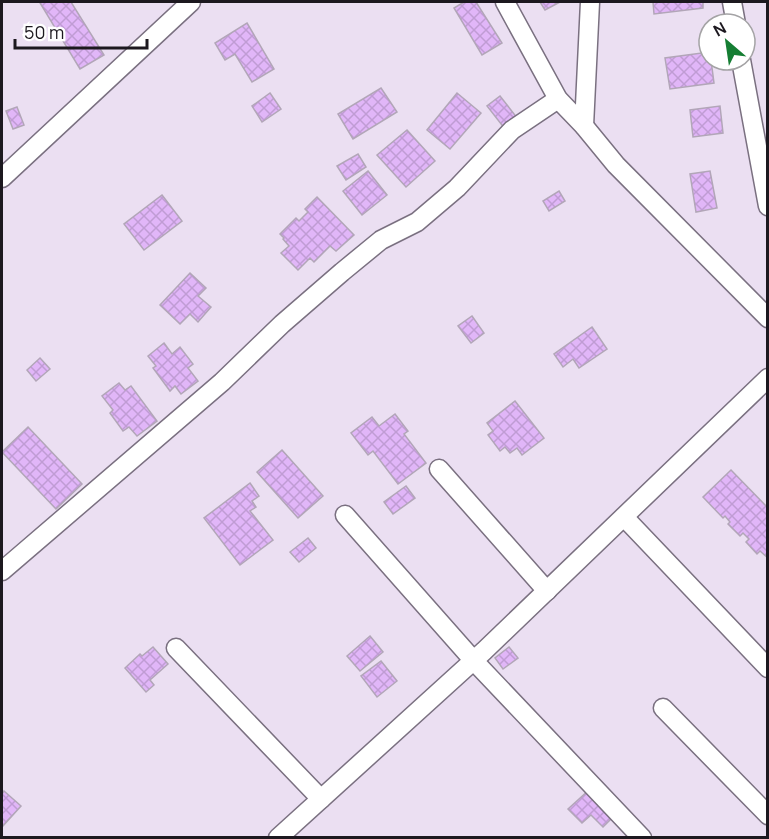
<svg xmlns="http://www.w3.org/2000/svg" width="769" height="839" viewBox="0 0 769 839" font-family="Manrope,sans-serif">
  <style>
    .building { fill: url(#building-cross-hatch); stroke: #b2a6b8; stroke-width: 1.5 }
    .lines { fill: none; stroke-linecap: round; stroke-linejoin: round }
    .minor-casing { stroke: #7a7080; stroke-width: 21 }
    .minor { stroke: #fff; stroke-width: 18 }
  </style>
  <defs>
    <pattern id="building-cross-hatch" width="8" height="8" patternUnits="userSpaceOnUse" patternTransform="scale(1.5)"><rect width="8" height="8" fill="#e1b6f8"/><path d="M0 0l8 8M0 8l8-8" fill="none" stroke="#c09cd4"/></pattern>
  </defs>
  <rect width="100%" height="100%" fill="#ebdff2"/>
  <g class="building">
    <polygon points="43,2 71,2 104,55 80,69 40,3"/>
    <polygon points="464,2 476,2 502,43 482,55 454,8"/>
    <polygon points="540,2 560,2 545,10"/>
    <polygon points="653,2 703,2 703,8 654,14"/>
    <polygon points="247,23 274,69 252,82 235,54 225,60 215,43"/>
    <polygon points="709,52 709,60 711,60 714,83 670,89 665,58"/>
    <polygon points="381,88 397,112 353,139 338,114"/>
    <polygon points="270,93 281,109 262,122 252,106"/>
    <polygon points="457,93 481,113 450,149 427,130"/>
    <polygon points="500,96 518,119 505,129 487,106"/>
    <polygon points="720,106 723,133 693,137 690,110"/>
    <polygon points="17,107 24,125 13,129 6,111"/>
    <polygon points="407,130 435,161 406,187 377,155"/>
    <polygon points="358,154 366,167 346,180 337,166"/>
    <polygon points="368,171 387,195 362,215 343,191"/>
    <polygon points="710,171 717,208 696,212 690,174"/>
    <polygon points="559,191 565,201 549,211 543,201"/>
    <polygon points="162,195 182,221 144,250 124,224"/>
    <polygon points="317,197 354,235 336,251 330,246 314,262 310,258 298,270 281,253 289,246 283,239 284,238 280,234 296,218 299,221 308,212 305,209"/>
    <polygon points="190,273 206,288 198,296 211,307 198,322 190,314 180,324 160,305"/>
    <polygon points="472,316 484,333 471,343 458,326"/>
    <polygon points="592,327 607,349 579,368 573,359 563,367 554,354"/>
    <polygon points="164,343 172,354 180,347 193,364 188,368 198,381 181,394 175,386 170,391 153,368 156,366 148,356"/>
    <polygon points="40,358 50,369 36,381 27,370"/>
    <polygon points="119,383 125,390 131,386 157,421 137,436 129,427 123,431 110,413 113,410 102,396"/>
    <polygon points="515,401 544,438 522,455 517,448 510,453 505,447 500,451 488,435 493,431 487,423"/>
    <polygon points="395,414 408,431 404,434 426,463 398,484 373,451 368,455 351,433 372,417 379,426"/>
    <polygon points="28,427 82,484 56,509 2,452"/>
    <polygon points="282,450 323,496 298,518 257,472"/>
    <polygon points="731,470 768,508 768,558 760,551 757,554 746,542 749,539 743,533 740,536 728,524 730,522 725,516 723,518 703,497"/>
    <polygon points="250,483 259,496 252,501 256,507 250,511 273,540 240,565 204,518"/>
    <polygon points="406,486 415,498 393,514 384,502"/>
    <polygon points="308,538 316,548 299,562 290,552"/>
    <polygon points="370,636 383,652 360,671 347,656"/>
    <polygon points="153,647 168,664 150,680 154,685 146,692 125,668 140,654 142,656"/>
    <polygon points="509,647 518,658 503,669 495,658"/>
    <polygon points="381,661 397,681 377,697 361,676"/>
    <polygon points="590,789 615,815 603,827 591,815 582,823 568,809"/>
    <polygon points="4,791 21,806 2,827 2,794"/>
  </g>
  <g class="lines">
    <g class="minor-casing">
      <g id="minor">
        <polyline points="505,2 558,99 584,126 616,165 768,318"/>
        <polyline points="732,2 736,24"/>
        <polyline points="741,60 768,206"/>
        <polyline points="584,126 590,2"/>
        <polyline points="2,178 191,2"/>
        <polyline points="439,469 547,591"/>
        <polyline points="345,515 474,661 642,838"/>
        <polyline points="624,517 768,668"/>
        <polyline points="2,571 222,382 282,324 342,272 381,240 417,222 457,188 512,130 558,99"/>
        <polyline points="176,648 321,799"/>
        <polyline points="663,708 768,815"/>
        <polyline points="278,838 484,651 768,378"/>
      </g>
    </g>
    <use href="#minor" class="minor"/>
  </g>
  <rect width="769" height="839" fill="none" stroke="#1c181f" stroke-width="6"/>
  <g transform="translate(727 42) rotate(331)"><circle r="28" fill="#ffffff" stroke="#a4a3a5" stroke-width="1.5"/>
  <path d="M0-4.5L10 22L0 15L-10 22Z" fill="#157e33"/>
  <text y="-9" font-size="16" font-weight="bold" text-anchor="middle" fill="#1c181f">N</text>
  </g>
  <path d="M15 39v9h132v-9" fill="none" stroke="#1c181f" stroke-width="3"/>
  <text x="24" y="39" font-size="18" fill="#1c181f" stroke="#ffffff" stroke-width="4.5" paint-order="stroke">50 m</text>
</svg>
